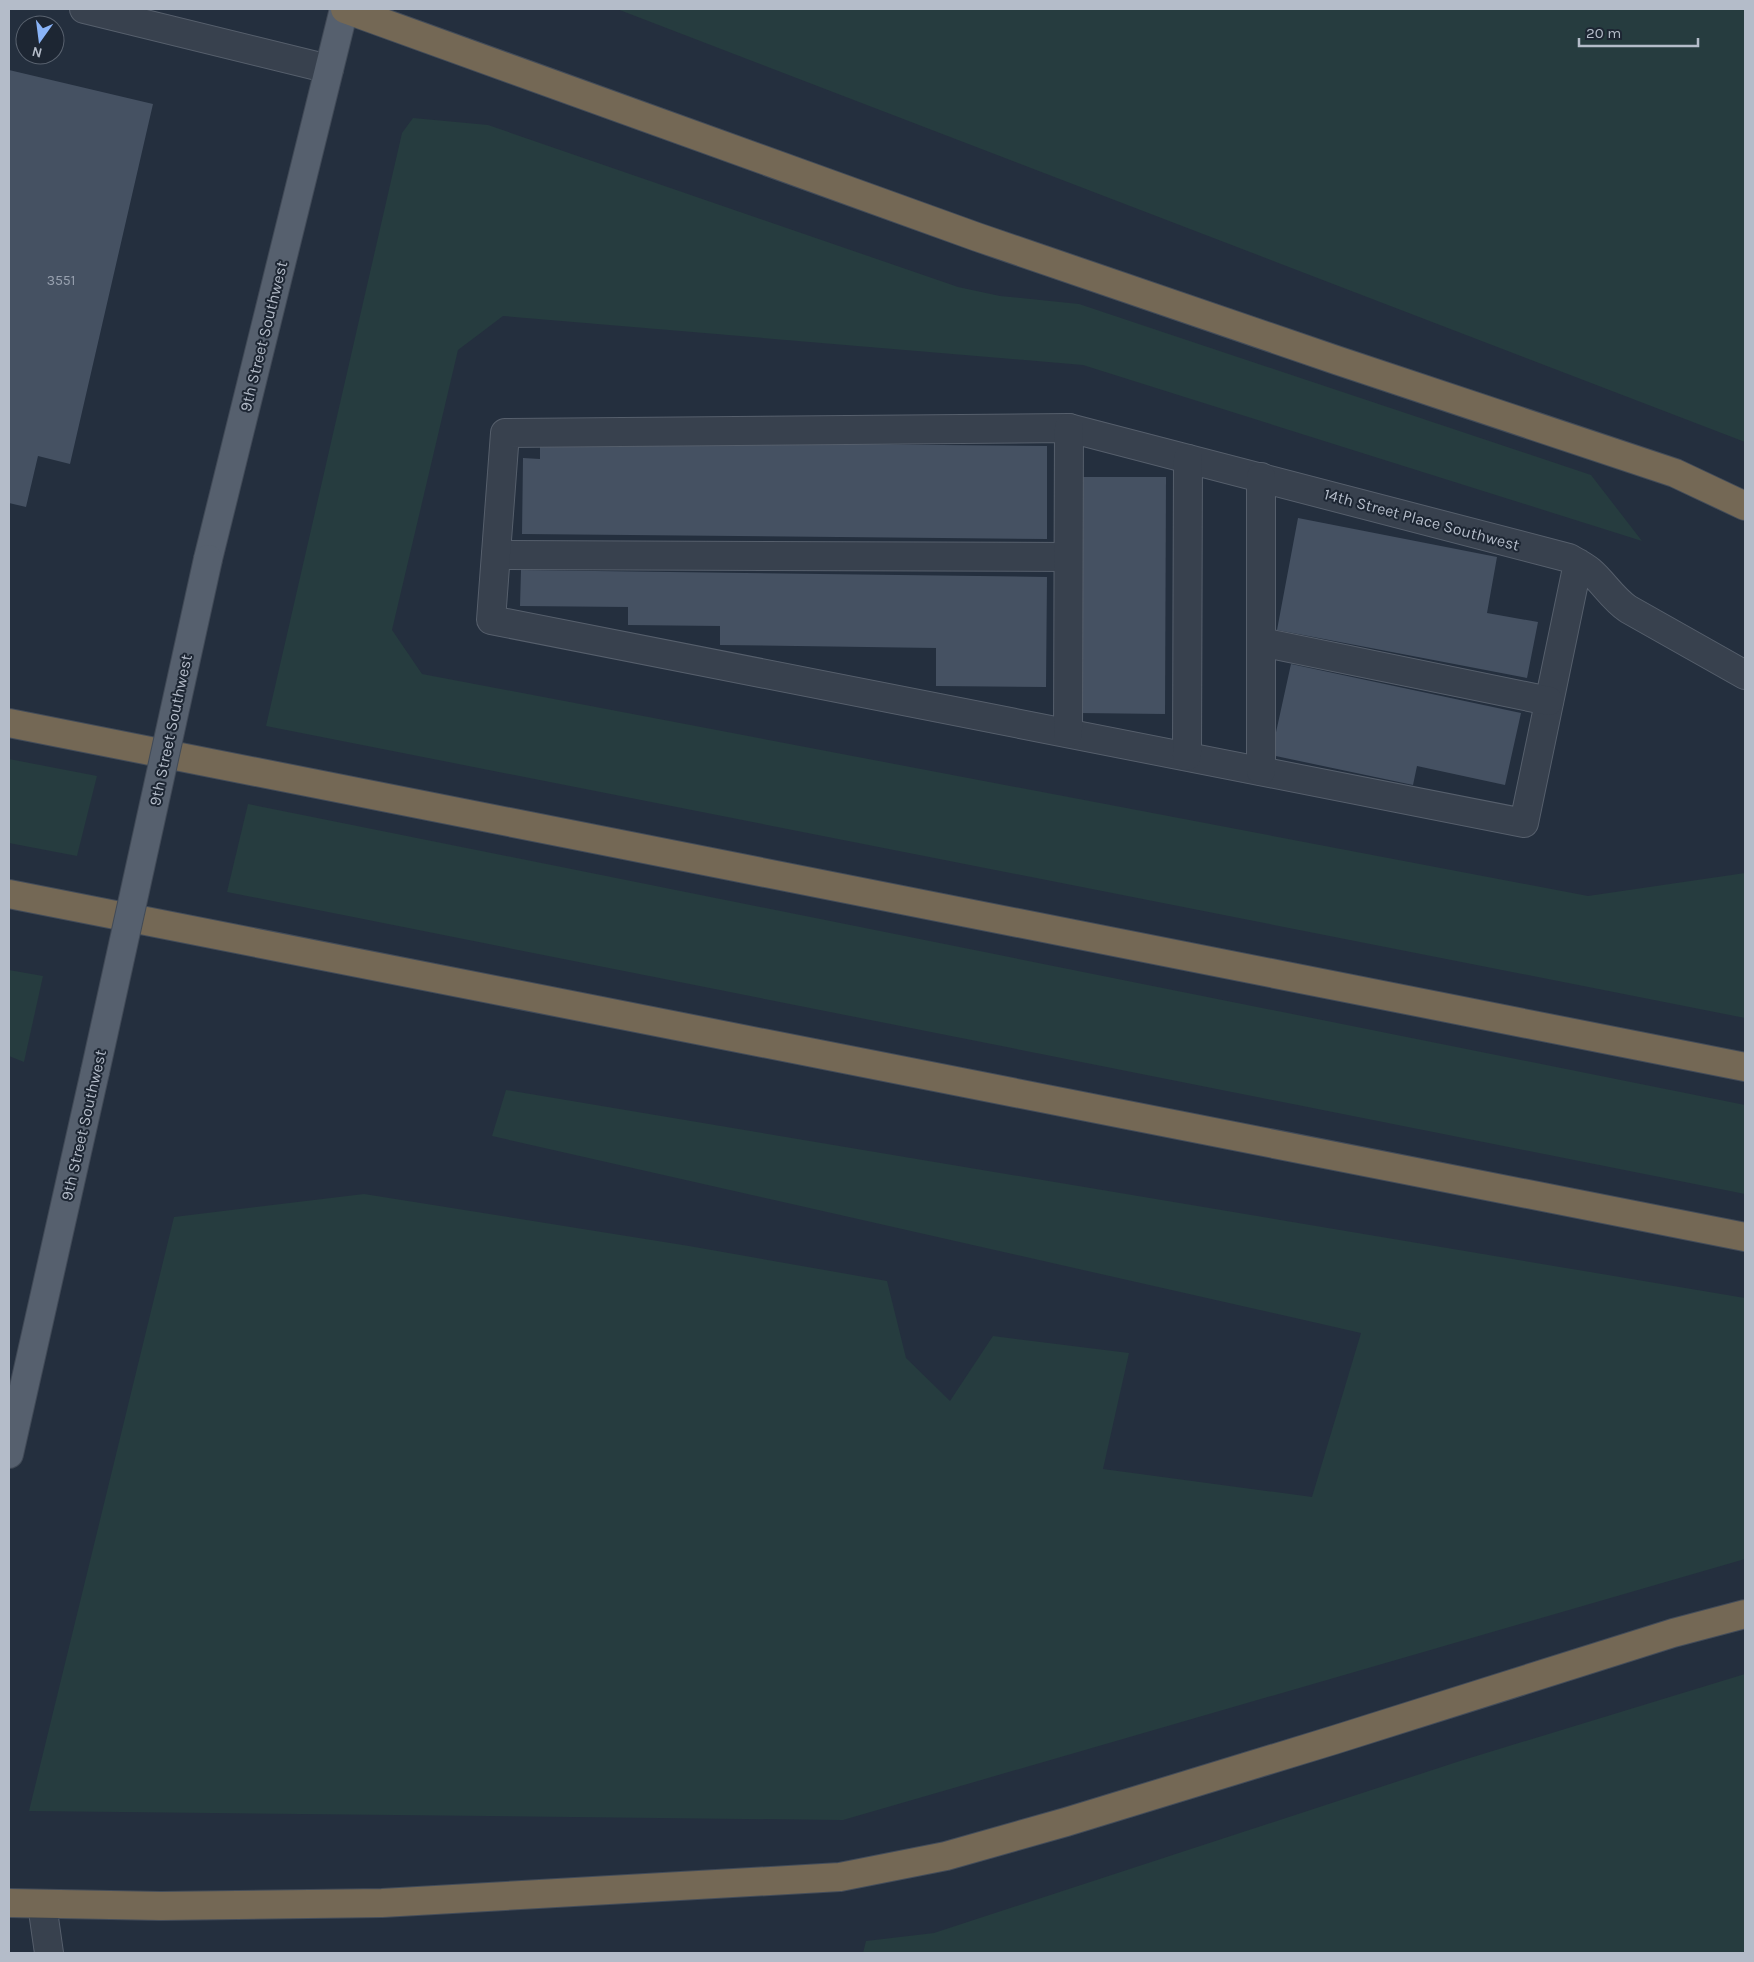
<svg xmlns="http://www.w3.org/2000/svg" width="1754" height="1962" viewBox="0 0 1754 1962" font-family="Karla,sans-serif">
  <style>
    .green { fill: #263c3f }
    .building { fill: #455162 }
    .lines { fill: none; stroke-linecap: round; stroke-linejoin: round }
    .minor-casing { stroke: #565f6c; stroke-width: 30 }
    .major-casing { stroke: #414a57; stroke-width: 30 }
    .highway-casing { stroke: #434c59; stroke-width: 30 }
    .minor { stroke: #38414e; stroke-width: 28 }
    .major { stroke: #56606e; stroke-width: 28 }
    .highway { stroke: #746855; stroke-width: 28 }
    .major-bridge-casing { stroke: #414a57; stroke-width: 30; stroke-linecap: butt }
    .major-bridge { stroke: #56606e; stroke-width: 28 }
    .labels { text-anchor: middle; stroke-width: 4; stroke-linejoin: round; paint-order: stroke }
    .number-label { font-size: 14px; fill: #98a1af }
    .street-label { font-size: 16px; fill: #b4bcc9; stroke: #1d2633 }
  </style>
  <rect width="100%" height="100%" fill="#242f3e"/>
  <g class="green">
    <polygon points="617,9 1745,9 1745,442"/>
    <polygon points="413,118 488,125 958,287 1000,296 1079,304 1591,475 1642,541 1083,365 503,316 458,350 392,630 422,674 1588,896 1745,873 1745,1018 266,726 402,133"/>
    <polygon points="9,759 97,776 77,856 9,843"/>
    <polygon points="248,804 1745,1105 1745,1194 227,892"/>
    <polygon points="9,970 43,976 24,1062 9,1056"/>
    <polygon points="506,1090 1745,1298 1745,1559 843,1820 29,1811 174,1217 364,1194 689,1246 887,1281 906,1358 950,1401 993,1336 1129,1353 1103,1469 1312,1497 1361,1333 492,1136"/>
    <polygon points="1745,1674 1745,1953 863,1953 866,1941 934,1933 1460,1761"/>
  </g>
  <g class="building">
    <polygon points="9,70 153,104 70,464 38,456 26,507 9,503"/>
    <polygon points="540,441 1047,446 1047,539 522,534 523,458 540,459"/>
    <polygon points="1081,477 1166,477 1165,714 1079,713"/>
    <polygon points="1298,518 1497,557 1487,613 1538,622 1527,678 1277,630"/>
    <polygon points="521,570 1047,577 1046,687 936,686 936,648 720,645 720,626 628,625 628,607 520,606"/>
    <polygon points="1291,664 1521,713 1505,785 1417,766 1413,785 1271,755"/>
  </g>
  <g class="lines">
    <g class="minor-casing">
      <g id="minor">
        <polyline points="84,9 329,69"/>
        <polyline points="496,555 1068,557"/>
        <path d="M1578,563L1524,823L491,620L505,433L1069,428L1569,558C1576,562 1584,566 1590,571C1604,583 1612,598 1628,609L1745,675"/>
        <polyline points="1261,642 1549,701"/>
        <polyline points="1068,733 1069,428"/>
        <polyline points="1187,756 1188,459"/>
        <polyline points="1261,771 1261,477"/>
        <polyline points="42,1904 49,1953"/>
      </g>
    </g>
    <g class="major-casing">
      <g id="major">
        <polyline points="208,559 344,9"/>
        <polyline points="9,1454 95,1072"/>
      </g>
    </g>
    <g class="highway-casing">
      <g id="highway">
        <polyline points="345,9 977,237 1336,360 1675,473 1745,506"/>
        <polyline points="9,723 1745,1067"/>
        <polyline points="9,894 1745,1237"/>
        <polyline points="9,1903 161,1906 382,1903 840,1877 946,1856 1066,1822 1334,1740 1673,1633 1745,1614"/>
      </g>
    </g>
    <use href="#minor" class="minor"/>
    <use href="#major" class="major"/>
    <use href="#highway" class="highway"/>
    <g class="major-bridge-casing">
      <polyline id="major-bridge" points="95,1072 208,559"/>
    </g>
    <use href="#major-bridge" class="major-bridge"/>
  </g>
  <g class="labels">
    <g class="number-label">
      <text x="61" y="285">3551</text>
    </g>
    <g class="street-label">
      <text transform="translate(263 336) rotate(-76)" y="6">9th Street Southwest</text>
      <text transform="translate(1422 519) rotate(15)" y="6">14th Street Place Southwest</text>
      <text transform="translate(170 730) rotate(-78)" y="6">9th Street Southwest</text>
      <text transform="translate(83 1125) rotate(-77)" y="6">9th Street Southwest</text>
    </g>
  </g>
  <rect width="1754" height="1962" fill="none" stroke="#b4bcc9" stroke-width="20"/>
  <g transform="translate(40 40) rotate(194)"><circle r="24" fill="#1d2633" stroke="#59626f"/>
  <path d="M0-4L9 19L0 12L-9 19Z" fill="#8ab4f8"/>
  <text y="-8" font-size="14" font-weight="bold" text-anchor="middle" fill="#b4bcc9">N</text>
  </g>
  <path d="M1579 38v8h119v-8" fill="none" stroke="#b4bcc9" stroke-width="2.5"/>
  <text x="1586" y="38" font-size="15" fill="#b4bcc9" stroke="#1d2633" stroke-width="4" paint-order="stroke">20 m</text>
</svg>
